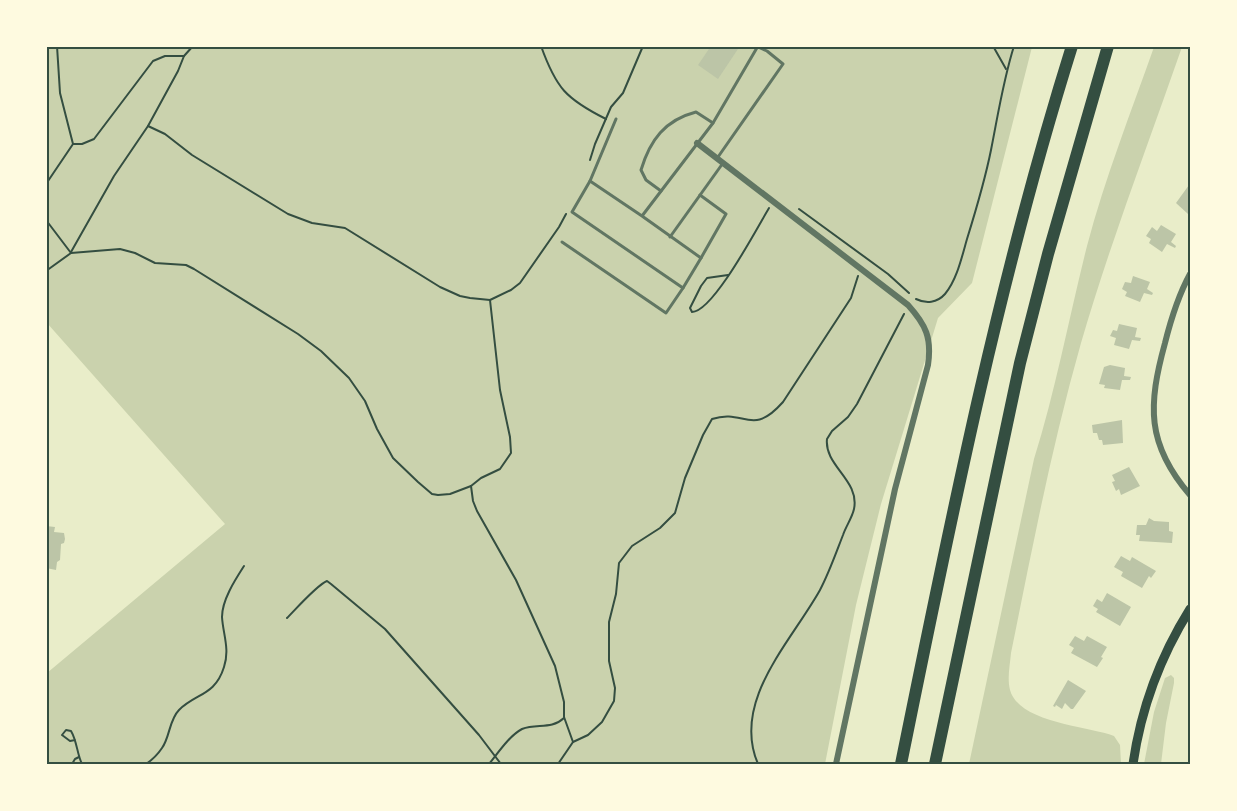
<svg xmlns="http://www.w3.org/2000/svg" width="1237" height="811" viewBox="0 0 1237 811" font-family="'Noto Sans',sans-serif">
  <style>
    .green { fill: #cad2ad }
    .building { fill: #bcc5a7 }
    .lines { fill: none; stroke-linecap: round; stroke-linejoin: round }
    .path { stroke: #344e41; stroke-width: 2 }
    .service { stroke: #617663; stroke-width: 3 }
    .minor { stroke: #617663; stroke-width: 6 }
    .secondary { stroke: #344e41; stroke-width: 9 }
    .motorway { stroke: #344e41; stroke-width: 12 }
    .neatline { fill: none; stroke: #344e41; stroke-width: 2 }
  </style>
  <rect width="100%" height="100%" fill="#e9edc9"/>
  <g class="green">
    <polygon points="47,47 1032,47 972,283 938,318 881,504 856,605 825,764 47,764 47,673 225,524 47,323"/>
    <path d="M1154,47H1182C1148,145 1110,243 1081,343C1052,445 1032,549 1011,653C1010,665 1007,678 1010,690C1019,723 1087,726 1114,736L1120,745L1121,764H969L1034,459C1056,389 1069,317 1087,246C1105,178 1131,112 1154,47Z"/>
    <polygon points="1171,675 1174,678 1174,683 1166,723 1161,764 1144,764 1154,712 1165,678"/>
  </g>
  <g class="building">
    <polygon points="711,46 740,46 718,79 698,65"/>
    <polygon points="1189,185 1190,187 1190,212 1188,214 1176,203"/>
    <polygon points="1161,225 1176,234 1171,242 1176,246 1175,248 1167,244 1162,252 1149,243 1151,239 1146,236 1152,227 1157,231"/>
    <polygon points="1133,276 1150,282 1147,289 1153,293 1152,295 1144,293 1140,302 1125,296 1127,292 1122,289 1125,282 1131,283"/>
    <polygon points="1119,324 1137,328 1135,337 1141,338 1140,341 1132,340 1129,349 1114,345 1116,338 1110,336 1113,330 1117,331"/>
    <polygon points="1110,365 1125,368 1124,376 1131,377 1130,380 1122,380 1120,390 1104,388 1105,385 1099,384 1104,367"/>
    <polygon points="1122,420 1123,443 1103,445 1102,440 1099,440 1097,433 1093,433 1092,425"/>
    <polygon points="1129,467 1140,486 1121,495 1119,489 1116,491 1112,482 1115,481 1112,475"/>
    <polygon points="1149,518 1154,521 1169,522 1169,531 1173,532 1172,543 1139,541 1140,535 1136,535 1137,525 1146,525"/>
    <polygon points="46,526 55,527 54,532 64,533 65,539 64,543 61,544 60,560 57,562 56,570 46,568"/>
    <polygon points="1121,556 1130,561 1132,557 1156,571 1151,578 1149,576 1142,588 1121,576 1123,572 1114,567"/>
    <polygon points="1107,593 1131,607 1120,626 1096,612 1098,609 1093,606 1097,599 1102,602"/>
    <polygon points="1075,636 1084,641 1087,636 1107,647 1101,657 1103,658 1097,667 1071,653 1074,648 1069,645"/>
    <polygon points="1068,680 1086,691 1073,709 1071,709 1065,703 1062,709 1056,705 1055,707 1053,706"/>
  </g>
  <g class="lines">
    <g class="path">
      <path d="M541,46C556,88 566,99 606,119"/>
      <polyline points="993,46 1006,69"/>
      <polyline points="148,126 165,134 192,155 288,214 312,223 345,228 440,287 460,296 470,298 490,300 511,290 520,283 559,227 566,214"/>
      <polyline points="73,144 82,144 94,139 153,61 165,56 184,56"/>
      <polyline points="590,160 595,144 611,107 623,93 643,46"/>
      <polyline points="46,184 73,144 60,93 57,46"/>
      <polyline points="799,209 888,274 909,293"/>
      <polyline points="46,220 71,253"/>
      <polyline points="71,252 114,176 148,126 178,71 184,56 193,46"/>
      <polyline points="46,271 71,253 120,249 135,253 155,263 186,265 194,269 298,334 321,351 349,378 365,401 377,429 393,458 418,482 432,494 438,495 450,494 471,486 481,478 500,469 511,453 510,437 500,390 490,300"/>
      <path d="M728,275L707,278L701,286L690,308L692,312C713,312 757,228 769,208"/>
      <path d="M916,299C926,304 937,303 945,294C957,280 962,256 967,239C976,210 985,180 991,150C998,115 1003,81 1014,46"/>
      <polyline points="471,486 473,501 477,511 516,580 555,666 564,702 564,717 573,742"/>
      <path d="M287,618C296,609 317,585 327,581L331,584L385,629L479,735L501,764"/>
      <path d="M75,740L70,741L62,735L66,730L71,731C77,741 77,754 82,764"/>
      <polyline points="72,764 75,759 79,757"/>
      <path d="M146,764C152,760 158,754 162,748C170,737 169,720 179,710C196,693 215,696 224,667C230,649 223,634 222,617C222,600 235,580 244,566"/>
      <path d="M489,764C498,753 509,736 522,729C537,723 551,730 564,718"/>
      <path d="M558,764L573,742L588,735L602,722L614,701L615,688L609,661V622L616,594L619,563L632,546L660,528L675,513L685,478L703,435L712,419C745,408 751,438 783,402L851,298L858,276"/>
      <path d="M758,764C731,701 791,642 820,590C829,573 836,553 843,535C846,526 852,518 854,509C860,480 824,466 827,439L832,431L848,417L857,404L904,314"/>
    </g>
    <g class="service">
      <polyline points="718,157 783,64 767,51 758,47"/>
      <polyline points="590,181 616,119"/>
      <path d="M661,191L646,180L641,170C650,140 665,120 696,112L713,123"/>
      <polyline points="700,195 726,214 701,258"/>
      <polyline points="642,216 590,181 572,212 683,288 701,258 642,216 713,123 758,46"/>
      <polyline points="670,237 723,163"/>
      <polyline points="562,242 666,313 683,288"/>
    </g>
    <g class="minor">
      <path d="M697,143L908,305C926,325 932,338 928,365L895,489L836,764"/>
      <path d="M1190,274C1178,296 1171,319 1165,343C1148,405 1146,444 1190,495"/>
    </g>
    <path class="secondary" d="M1133,764C1141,708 1160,657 1190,609"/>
    <g class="motorway">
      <path d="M901,764C950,523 998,282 1072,46"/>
      <polyline points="935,764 1020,363 1048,254 1108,46"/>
    </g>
  </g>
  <rect width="1237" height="811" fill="none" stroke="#fefae0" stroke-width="96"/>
  <rect x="48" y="48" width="1141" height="715" class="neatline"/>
</svg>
